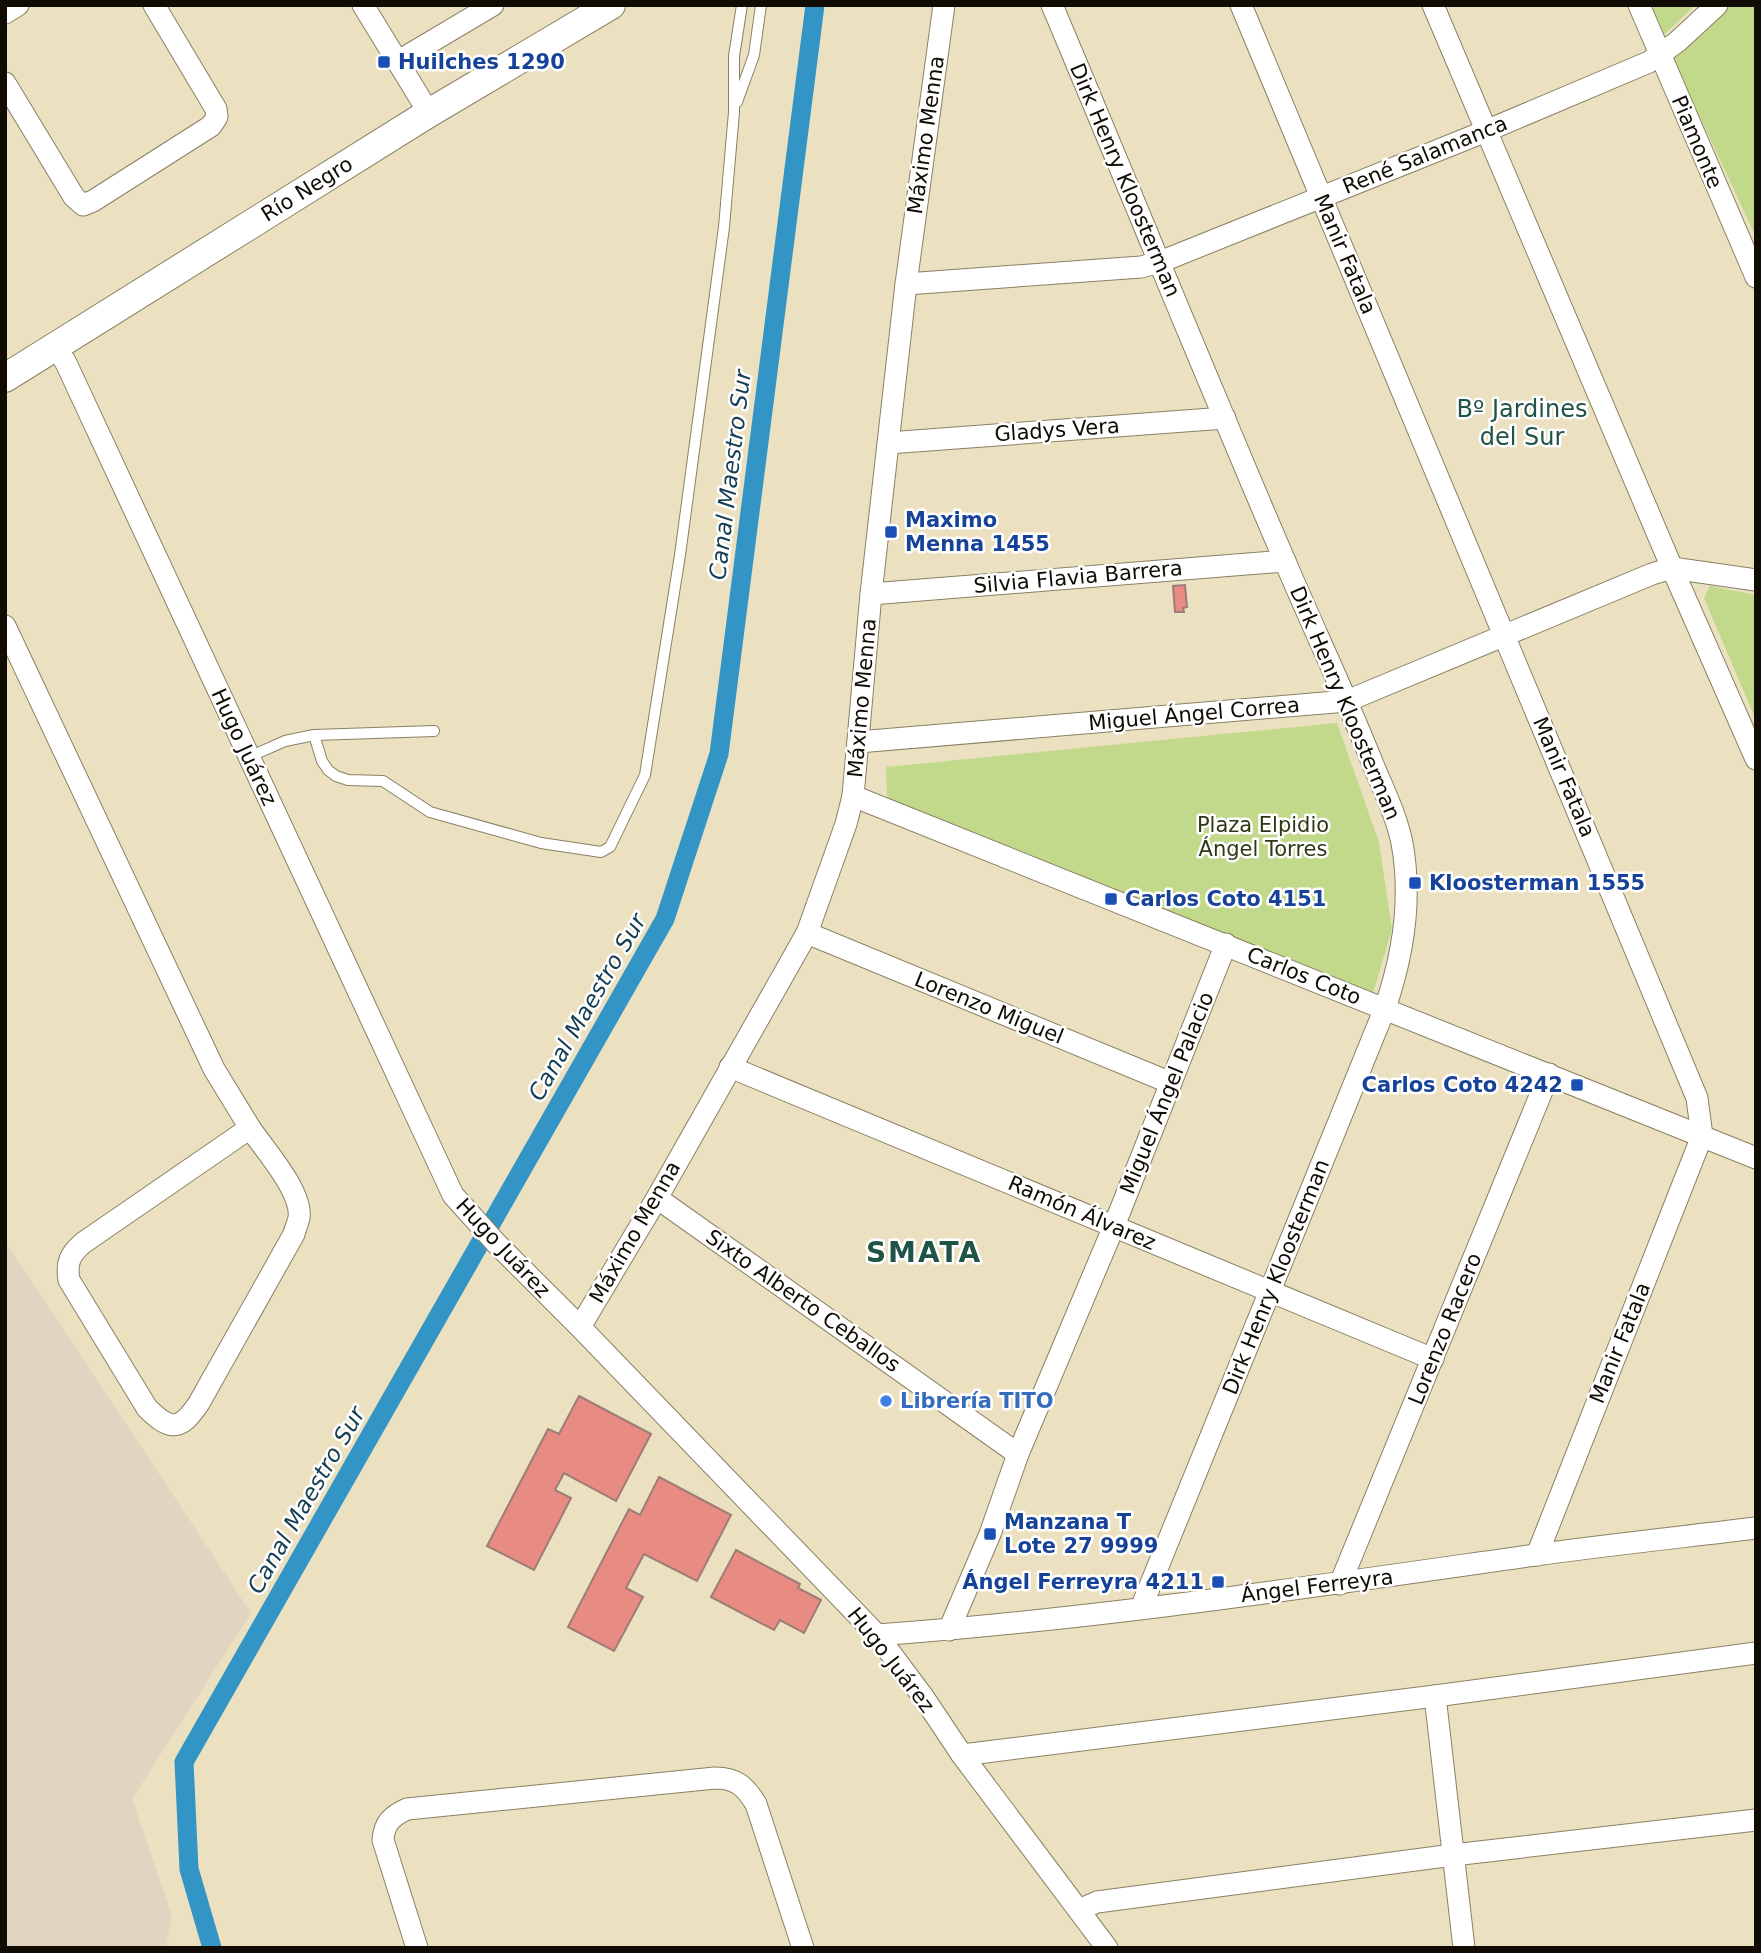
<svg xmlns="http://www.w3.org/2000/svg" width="1761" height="1953" viewBox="0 0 1761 1953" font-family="'DejaVu Sans',sans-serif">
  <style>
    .industrial { fill: #e1d4c1 }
    .green { fill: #c2d98b }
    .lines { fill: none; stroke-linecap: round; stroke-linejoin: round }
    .canal { stroke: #3395c6; stroke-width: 19 }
    .building { fill: #e88b82; stroke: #9e7c77; stroke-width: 2 }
    .service-casing { stroke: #8a8063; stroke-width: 12 }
    .minor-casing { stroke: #8a8063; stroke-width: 23 }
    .tertiary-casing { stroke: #8a8063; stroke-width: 30 }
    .service { stroke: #fff; stroke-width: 10 }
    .minor { stroke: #fff; stroke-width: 21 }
    .tertiary { stroke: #fff; stroke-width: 28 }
    .transit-dot { fill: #1a4fb4; stroke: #fff; stroke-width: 2.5 }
    .shop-dot { fill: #3f7fe0; stroke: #fff; stroke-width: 2.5 }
    .labels { text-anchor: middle; stroke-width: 5; stroke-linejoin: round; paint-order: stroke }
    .transit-label { font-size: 21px; font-weight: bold; fill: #164399; stroke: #fff; text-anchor: start }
    .street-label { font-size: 21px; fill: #100c03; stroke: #fff }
    .park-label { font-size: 21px; fill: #2f3814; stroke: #fff }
    .shop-label { font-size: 21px; font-weight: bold; fill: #366cbe; stroke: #fff; text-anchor: start }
    .water-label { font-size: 23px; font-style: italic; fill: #153e53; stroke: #fff }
    .quarter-label { font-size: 24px; fill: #205446; stroke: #fff }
    .district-label { font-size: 28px; font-weight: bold; letter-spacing: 2px; fill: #205446; stroke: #fff }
  </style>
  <rect width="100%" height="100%" fill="#ebe0c0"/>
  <polygon class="industrial" points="5,1241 251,1613 132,1799 172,1916 166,1948 5,1948"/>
  <g class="green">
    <polygon points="1648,5 1695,5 1661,38"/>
    <polygon points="1731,5 1756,5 1756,237 1672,57"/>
    <polygon points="1710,586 1756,595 1756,720 1704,598"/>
    <polygon points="1337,723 1379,842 1392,929 1372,997 887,798 886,767"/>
  </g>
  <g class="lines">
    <polyline class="canal" points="212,1948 189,1869 184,1762 665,919 719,754 815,5"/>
  </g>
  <g class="building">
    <polygon points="1185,585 1187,607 1183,608 1184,612 1175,612 1173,586"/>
    <polygon points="579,1396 651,1434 616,1501 564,1473 555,1490 571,1498 534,1570 487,1546 548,1429 559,1434"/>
    <polygon points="659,1477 731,1515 697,1581 644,1554 626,1588 643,1597 614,1651 568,1627 629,1509 640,1515"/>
    <polygon points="736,1550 800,1584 798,1588 821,1600 804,1633 780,1620 774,1630 711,1597"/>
  </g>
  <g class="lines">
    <g class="service-casing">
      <g id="service">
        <polyline points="737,102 754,55 761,5"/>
        <polyline points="314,735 322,761 328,770 336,776 348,780 383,781 430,812 541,843 601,852 610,847 645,775 680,555 724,227 734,112 734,56 742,5"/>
        <polyline points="249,757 285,741 314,735 434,731"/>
      </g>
    </g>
    <g class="minor-casing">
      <g id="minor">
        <polyline points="363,5 429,113"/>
        <path d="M1052,5C1130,190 1205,375 1284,559C1312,625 1343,690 1370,757C1381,785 1396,813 1402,843C1412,898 1403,956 1385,1008L1141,1608"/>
        <polyline points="1241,5 1697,1098 1702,1136 1537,1555"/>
        <polyline points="1433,5 1672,568 1756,759"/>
        <polyline points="1639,5 1756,277"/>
        <polyline points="5,13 18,5"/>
        <polyline points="397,62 493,5"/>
        <polyline points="5,83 74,197 83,205 93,201 211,126 217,117 216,109 154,5"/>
        <polyline points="906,284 1141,267 1160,262 1486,131 1649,62 1677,42 1717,5"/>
        <polyline points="55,346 66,363 453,1195 496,1243 580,1327 877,1635 924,1698 962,1755 1107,1948"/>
        <polyline points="888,443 1225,418"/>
        <polyline points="871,594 1285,561"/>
        <path d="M5,626L214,1069L250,1128L83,1243C70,1254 66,1263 69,1280L147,1408C171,1432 181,1430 199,1403L294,1234C295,1229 298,1223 299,1218C303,1192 264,1149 250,1128"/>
        <polyline points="858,742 1347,701 1652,574 1672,568 1756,580"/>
        <polyline points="853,796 1756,1158"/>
        <polyline points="807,933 1171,1083"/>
        <polyline points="730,1067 1433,1359"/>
        <polyline points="657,1198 1018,1454"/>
        <polyline points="580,1327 657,1198 807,933 846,824 853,796 871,594 906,284 944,5"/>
        <polyline points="1340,1584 1549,1074"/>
        <polyline points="949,1630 990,1534 1018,1454 1114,1226 1226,944"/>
        <path d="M877,1635C1097,1619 1316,1586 1535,1555C1608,1545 1682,1537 1756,1528"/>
        <polyline points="1435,1696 1464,1948"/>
        <polyline points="962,1755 1435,1696 1756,1653"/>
        <polyline points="1079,1910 1097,1902 1453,1855 1756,1820"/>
        <path d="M417,1948L383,1840C384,1823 392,1816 407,1809L715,1778C736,1778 745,1786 756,1804L803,1948"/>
      </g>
    </g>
    <g class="tertiary-casing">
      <polyline id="tertiary" points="5,378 429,113 611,5"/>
    </g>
    <use href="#service" class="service"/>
    <use href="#minor" class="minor"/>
    <use href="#tertiary" class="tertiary"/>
  </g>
  <g class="transit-dot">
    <rect x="377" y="55" width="14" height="14" rx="3.5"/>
    <rect x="884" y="525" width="14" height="14" rx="3.5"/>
    <rect x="1408" y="876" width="14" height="14" rx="3.5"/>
    <rect x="1104" y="892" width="14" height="14" rx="3.5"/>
    <rect x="1570" y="1078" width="14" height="14" rx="3.5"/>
    <rect x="983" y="1527" width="14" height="14" rx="3.5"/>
    <rect x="1211" y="1575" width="14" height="14" rx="3.5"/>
  </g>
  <circle class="shop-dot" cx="886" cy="1401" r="7"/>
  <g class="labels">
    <g class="transit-label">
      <text x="398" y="69">Huilches 1290</text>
      <text x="905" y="527">Maximo<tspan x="905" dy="24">Menna 1455</tspan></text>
      <text x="1429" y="890">Kloosterman 1555</text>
      <text x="1125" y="906">Carlos Coto 4151</text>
      <text x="1563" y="1092" text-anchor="end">Carlos Coto 4242</text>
      <text x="1004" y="1529">Manzana T<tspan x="1004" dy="24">Lote 27 9999</tspan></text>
      <text x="1204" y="1589" text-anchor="end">Ángel Ferreyra 4211</text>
    </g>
    <g class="street-label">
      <text transform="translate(926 135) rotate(-82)" y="7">Máximo Menna</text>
      <text transform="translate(1697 142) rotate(67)" y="7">Piamonte</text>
      <text transform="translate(1425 155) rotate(-22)" y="7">René Salamanca</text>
      <text transform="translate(1125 180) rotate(67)" y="7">Dirk Henry Kloosterman</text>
      <text transform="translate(307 189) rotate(-32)" y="7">Río Negro</text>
      <text transform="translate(1345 254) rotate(67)" y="7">Manir Fatala</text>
      <text transform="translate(1057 430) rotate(-4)" y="7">Gladys Vera</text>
      <text transform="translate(1078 577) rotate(-5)" y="7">Silvia Flavia Barrera</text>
      <text transform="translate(862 698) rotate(-85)" y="7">Máximo Menna</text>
      <text transform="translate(1345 703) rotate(67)" y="7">Dirk Henry Kloosterman</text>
      <text transform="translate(1194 714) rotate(-5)" y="7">Miguel Ángel Correa</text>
      <text transform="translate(244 747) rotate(65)" y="7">Hugo Juárez</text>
      <text transform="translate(1564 777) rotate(67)" y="7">Manir Fatala</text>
      <text transform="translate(1304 976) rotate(22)" y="7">Carlos Coto</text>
      <text transform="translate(989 1008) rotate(22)" y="7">Lorenzo Miguel</text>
      <text transform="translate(1167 1093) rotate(-68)" y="7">Miguel Ángel Palacio</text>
      <text transform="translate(1082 1213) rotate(23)" y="7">Ramón Álvarez</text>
      <text transform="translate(635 1232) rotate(-60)" y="7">Máximo Menna</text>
      <text transform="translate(503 1248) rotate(47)" y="7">Hugo Juárez</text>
      <text transform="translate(1276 1277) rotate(-68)" y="7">Dirk Henry Kloosterman</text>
      <text transform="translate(803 1301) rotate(35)" y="7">Sixto Alberto Ceballos</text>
      <text transform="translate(1445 1329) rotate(-68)" y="7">Lorenzo Racero</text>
      <text transform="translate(1620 1343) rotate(-68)" y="7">Manir Fatala</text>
      <text transform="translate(1317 1586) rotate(-7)" y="7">Ángel Ferreyra</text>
      <text transform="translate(891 1660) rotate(52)" y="7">Hugo Juárez</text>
    </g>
    <g class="park-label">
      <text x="1263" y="832">Plaza Elpidio<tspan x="1263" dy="24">Ángel Torres</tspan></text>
    </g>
    <g class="shop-label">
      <text x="900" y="1408">Librería TITO</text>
    </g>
    <g class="water-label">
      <text transform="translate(730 475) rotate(-83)" y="8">Canal Maestro Sur</text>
      <text transform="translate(587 1007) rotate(-60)" y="8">Canal Maestro Sur</text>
      <text transform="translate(306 1500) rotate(-60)" y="8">Canal Maestro Sur</text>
    </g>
    <g class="quarter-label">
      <text x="1522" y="417">Bº Jardines<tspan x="1522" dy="28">del Sur</tspan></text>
    </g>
    <g class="district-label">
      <text x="924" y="1262">SMATA</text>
    </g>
  </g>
  <rect width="1761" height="1953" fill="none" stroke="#100c03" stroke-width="14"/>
</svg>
